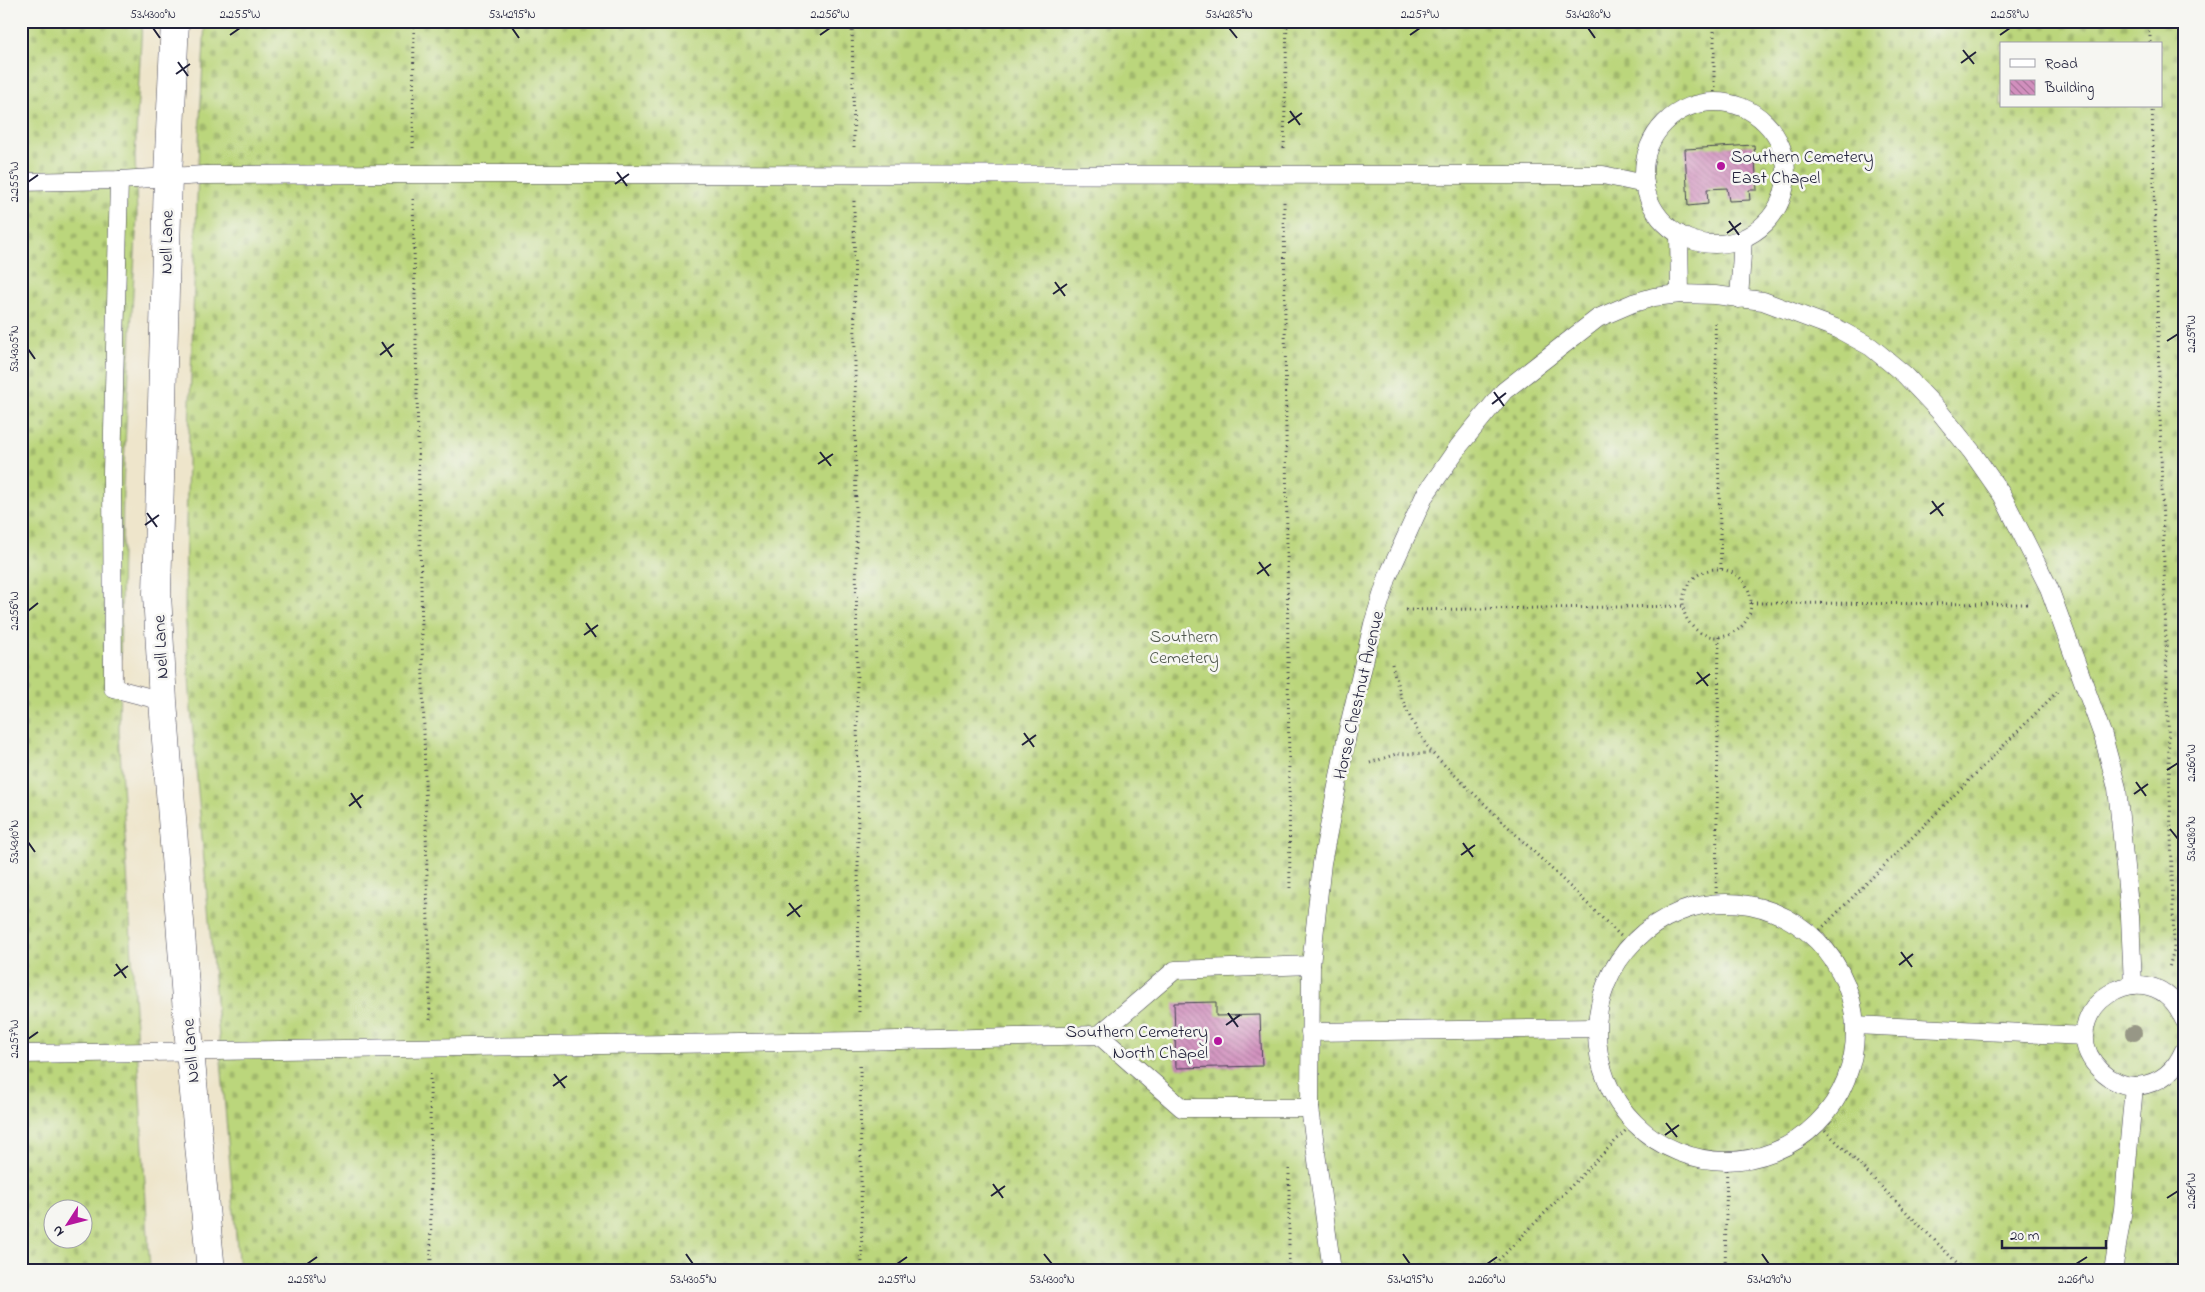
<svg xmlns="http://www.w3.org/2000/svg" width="2205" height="1292" viewBox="0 0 2205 1292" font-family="'Indie Flower',sans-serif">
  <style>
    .cemetery { fill: url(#cemetery-stones); stroke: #6e7c5c; fill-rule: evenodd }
    .building { fill: url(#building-back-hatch) }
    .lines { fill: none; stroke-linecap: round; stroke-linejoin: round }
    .lane-casing { stroke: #413f51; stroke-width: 19 }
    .secondary-casing { stroke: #413f51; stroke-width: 29 }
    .path { stroke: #413f51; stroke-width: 3; stroke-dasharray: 1 4; stroke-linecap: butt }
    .lane { stroke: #fff; stroke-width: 18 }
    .secondary { stroke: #fff; stroke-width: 28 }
    .tree { fill: #979786 }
    .ticks { fill: none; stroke: #22223b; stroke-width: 2 }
    .poi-dot { fill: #b5179e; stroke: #f6f6f2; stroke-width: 2 }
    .labels { text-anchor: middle; stroke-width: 5; stroke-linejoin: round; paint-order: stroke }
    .poi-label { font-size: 18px; fill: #22223b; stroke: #f6f6f2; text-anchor: start }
    .street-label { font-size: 18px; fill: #22223b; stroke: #f6f6f2 }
    .park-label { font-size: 18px; fill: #50584e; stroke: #f6f6f2 }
    .neatline { fill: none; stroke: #22223b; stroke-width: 2 }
    .ticks-label { font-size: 12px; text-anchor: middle; fill: #22223b }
  </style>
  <defs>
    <pattern id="cemetery-stones" width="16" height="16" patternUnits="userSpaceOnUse" patternTransform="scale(1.25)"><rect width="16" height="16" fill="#bbd67c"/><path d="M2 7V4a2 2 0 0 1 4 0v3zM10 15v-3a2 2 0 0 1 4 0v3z" fill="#a0b76c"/></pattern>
    <pattern id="building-back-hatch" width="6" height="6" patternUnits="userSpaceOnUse" patternTransform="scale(1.25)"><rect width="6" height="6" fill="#d18fbd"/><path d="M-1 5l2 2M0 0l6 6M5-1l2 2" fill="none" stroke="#a9749b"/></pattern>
  </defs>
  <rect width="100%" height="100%" fill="#f6f6f2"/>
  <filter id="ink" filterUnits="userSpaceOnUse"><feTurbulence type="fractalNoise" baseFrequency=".02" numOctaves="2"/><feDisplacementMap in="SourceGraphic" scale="10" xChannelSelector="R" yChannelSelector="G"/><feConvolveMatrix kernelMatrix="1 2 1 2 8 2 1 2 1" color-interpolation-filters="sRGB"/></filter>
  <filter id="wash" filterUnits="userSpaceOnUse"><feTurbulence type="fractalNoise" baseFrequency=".0096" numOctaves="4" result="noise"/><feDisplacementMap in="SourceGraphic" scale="20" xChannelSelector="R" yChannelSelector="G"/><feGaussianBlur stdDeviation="1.12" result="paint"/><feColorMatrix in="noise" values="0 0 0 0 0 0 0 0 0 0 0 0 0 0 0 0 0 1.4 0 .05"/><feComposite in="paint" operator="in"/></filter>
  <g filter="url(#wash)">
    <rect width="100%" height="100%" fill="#eee5cb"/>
    <g class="cemetery">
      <path d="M21,21H142L135,156L137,215L123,484L119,731L150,1271H21ZM52,1210H82V1240H52Z"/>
      <path d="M205,21H2184V1271H239L191,709L185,609L186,522L199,140ZM2001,44H2161V106H2001Z"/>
    </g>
    <g id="blocks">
      <g class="building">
        <polygon points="1754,145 1757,190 1749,190 1750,200 1729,201 1727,188 1707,189 1708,204 1688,206 1685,149"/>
        <polygon points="1216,1002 1216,1016 1260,1015 1262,1066 1176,1068 1174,1003"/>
      </g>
    </g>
  </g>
  <g filter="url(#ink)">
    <use href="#blocks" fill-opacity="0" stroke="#413f51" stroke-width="1"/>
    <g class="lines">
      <g class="lane-casing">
        <g id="lane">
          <circle cx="1715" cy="173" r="71"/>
          <polyline points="119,180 112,473 113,688 163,701"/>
          <polyline points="21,182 119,180 204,175 413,174 1603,175 1645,184"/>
          <polyline points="1679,234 1680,294"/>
          <polyline points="1739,299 1743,239"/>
          <circle cx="1726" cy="1032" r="129"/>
          <path d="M2184,1020C2151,940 2044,1014 2101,1071C2110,1080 2124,1087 2138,1086C2161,1083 2175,1071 2184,1050"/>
          <polyline points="1855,1025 2085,1036"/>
          <polyline points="1310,1032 1596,1028"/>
          <polyline points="1099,1035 1175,970 1311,965"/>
          <polyline points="21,1054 859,1041 1099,1035 1182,1108 1310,1108"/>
          <polyline points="1332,1271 1310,1108 1311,965 1322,863 1348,730 1373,624 1388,576 1425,495 1459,446 1504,391 1598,318 1633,303 1654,297 1680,294 1715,295 1763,301 1838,329 1871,347 1905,375 1939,411 1972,452 2002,495 2049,588 2103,736 2117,788 2130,916 2133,985"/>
          <polyline points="2113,1271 2123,1209 2134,1086"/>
        </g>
      </g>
      <g class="secondary-casing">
        <polyline id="secondary" points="175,21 168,176 157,594 163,701 190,1051 211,1271"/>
      </g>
      <g class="path">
        <polyline points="852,21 854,148"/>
        <polyline points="1714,21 1714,102"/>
        <polyline points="2150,21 2150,44"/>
        <polyline points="2152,106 2174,949 2169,968"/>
        <polyline points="413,148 414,21"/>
        <polyline points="1284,148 1287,21"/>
        <polyline points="413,199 430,1020"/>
        <polyline points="854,201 859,1015"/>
        <polyline points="1284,202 1290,891"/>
        <polyline points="1715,323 1721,570"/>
        <circle cx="1717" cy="603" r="34"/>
        <polyline points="1751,603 2027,604"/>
        <polyline points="1406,610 1683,606"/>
        <path d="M1392,664C1400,700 1411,723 1432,753L1630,945"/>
        <polyline points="1370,763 1396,754 1432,753"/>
        <polyline points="1716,903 1719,637"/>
        <polyline points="1813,937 2058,691"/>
        <polyline points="860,1066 862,1271"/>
        <polyline points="430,1074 431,1271"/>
        <polyline points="1818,1123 1965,1271"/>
        <polyline points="1289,1169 1289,1271"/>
        <polyline points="1488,1271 1634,1122"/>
        <polyline points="1725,1271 1727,1161"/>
      </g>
      <use href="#lane" class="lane"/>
      <use href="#secondary" class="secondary"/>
    </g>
    <circle class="tree" cx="2134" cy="1033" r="8"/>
  </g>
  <path class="ticks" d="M153,28L160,38M512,28L519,38M1229,28L1237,38M1588,28L1595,38M230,35L240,28M820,35L830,28M1410,35L1420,28M2000,35L2010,28M1963,50L1974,64M178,62L188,76M1961,63L1976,52M176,74L190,64M1290,111L1300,125M1288,123L1302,113M617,172L627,186M28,182L38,175M615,184L629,174M1729,221L1739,235M1727,233L1741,223M1055,282L1065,296M1053,294L1067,284M2167,341L2178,334M382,342L392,357M28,349L35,359M380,355L394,344M1494,392L1504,406M1492,404L1506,393M820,452L831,466M818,464L833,454M1932,501L1943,516M147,513L157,527M1930,514L1944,503M145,525L159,515M1259,562L1269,576M1257,574L1271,564M28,611L38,603M586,623L596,637M584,635L598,625M1697,672L1708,686M1696,684L1710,674M1024,733L1034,747M1022,745L1036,735M2167,770L2178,763M2136,782L2146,796M351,793L361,808M2134,794L2148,784M349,806L363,795M2170,829L2178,839M28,842L35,852M1463,843L1473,857M1461,855L1475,845M789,903L800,917M787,916L802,905M1901,952L1912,967M116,964L126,978M1899,965L1913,954M114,976L128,966M1228,1013L1238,1027M1226,1025L1240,1015M28,1039L38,1032M554,1074L565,1088M553,1086L567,1076M1666,1123L1677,1137M1665,1135L1679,1125M993,1184L1003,1198M991,1196L1005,1186M2167,1198L2178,1191M686,1254L693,1264M1044,1254L1052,1264M1403,1254L1410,1264M1762,1254L1769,1264M307,1264L317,1257M897,1264L907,1257M1487,1264L1497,1257M2076,1264L2087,1257"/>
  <g class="poi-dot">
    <circle cx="1721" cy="166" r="5"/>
    <circle cx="1218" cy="1041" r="5"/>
  </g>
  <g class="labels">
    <g class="poi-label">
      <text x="1731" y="162">Southern Cemetery<tspan x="1731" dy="21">East Chapel</tspan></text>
      <text x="1208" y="1037" text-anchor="end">Southern Cemetery<tspan x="1208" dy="21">North Chapel</tspan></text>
    </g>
    <g class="street-label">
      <text transform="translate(166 242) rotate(-89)" y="6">Nell Lane</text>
      <text transform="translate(160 647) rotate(-93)" y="6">Nell Lane</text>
      <text transform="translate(1358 695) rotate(-77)" y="6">Horse Chestnut Avenue</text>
      <text transform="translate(190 1051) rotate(-95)" y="6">Nell Lane</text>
    </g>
    <g class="park-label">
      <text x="1184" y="642">Southern<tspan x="1184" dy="21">Cemetery</tspan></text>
    </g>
  </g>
  <rect width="2205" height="1292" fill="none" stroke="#f6f6f2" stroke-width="55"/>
  <rect x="2000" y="42" width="162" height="65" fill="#f6f6f2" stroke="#a1a1a9"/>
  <rect x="2010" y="59" width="25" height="8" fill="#ffffff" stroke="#a1a1a9"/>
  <text x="2045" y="68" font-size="15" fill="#22223b">Road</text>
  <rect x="2010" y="80" width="25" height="15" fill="url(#building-back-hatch)" stroke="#a1a1a9"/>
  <text x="2045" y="92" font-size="15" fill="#22223b">Building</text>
  <g transform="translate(68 1224) rotate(234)"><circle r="24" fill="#f6f6f2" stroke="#a1a1a9"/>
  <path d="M0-4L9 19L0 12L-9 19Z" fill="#b5179e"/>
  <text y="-8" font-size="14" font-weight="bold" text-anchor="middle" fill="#22223b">N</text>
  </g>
  <path d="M2002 1240v8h104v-8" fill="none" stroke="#22223b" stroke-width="2.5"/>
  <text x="2010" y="1240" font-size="15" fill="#22223b" stroke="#f6f6f2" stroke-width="4" paint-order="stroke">20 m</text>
  <rect x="28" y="28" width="2150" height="1236" class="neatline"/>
  <g class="ticks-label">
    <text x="153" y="18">53.4300°N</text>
    <text x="240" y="18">2.255°W</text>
    <text x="512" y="18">53.4295°N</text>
    <text x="830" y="18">2.256°W</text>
    <text x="1229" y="18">53.4285°N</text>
    <text x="1420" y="18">2.257°W</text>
    <text x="1588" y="18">53.4280°N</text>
    <text x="2010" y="18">2.258°W</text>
    <text transform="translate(14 182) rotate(-90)" y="4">2.255°W</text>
    <text transform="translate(2191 334) rotate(-90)" y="4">2.259°W</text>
    <text transform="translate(14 349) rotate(-90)" y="4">53.4305°N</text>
    <text transform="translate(14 611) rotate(-90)" y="4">2.256°W</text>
    <text transform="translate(2191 763) rotate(-90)" y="4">2.260°W</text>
    <text transform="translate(2191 839) rotate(-90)" y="4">53.4280°N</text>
    <text transform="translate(14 842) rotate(-90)" y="4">53.4310°N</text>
    <text transform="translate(14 1039) rotate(-90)" y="4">2.257°W</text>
    <text transform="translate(2191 1191) rotate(-90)" y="4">2.261°W</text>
    <text x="307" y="1283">2.258°W</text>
    <text x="693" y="1283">53.4305°N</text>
    <text x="897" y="1283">2.259°W</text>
    <text x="1052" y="1283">53.4300°N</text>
    <text x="1410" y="1283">53.4295°N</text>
    <text x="1487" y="1283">2.260°W</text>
    <text x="1769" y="1283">53.4290°N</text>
    <text x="2076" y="1283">2.261°W</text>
  </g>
</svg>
